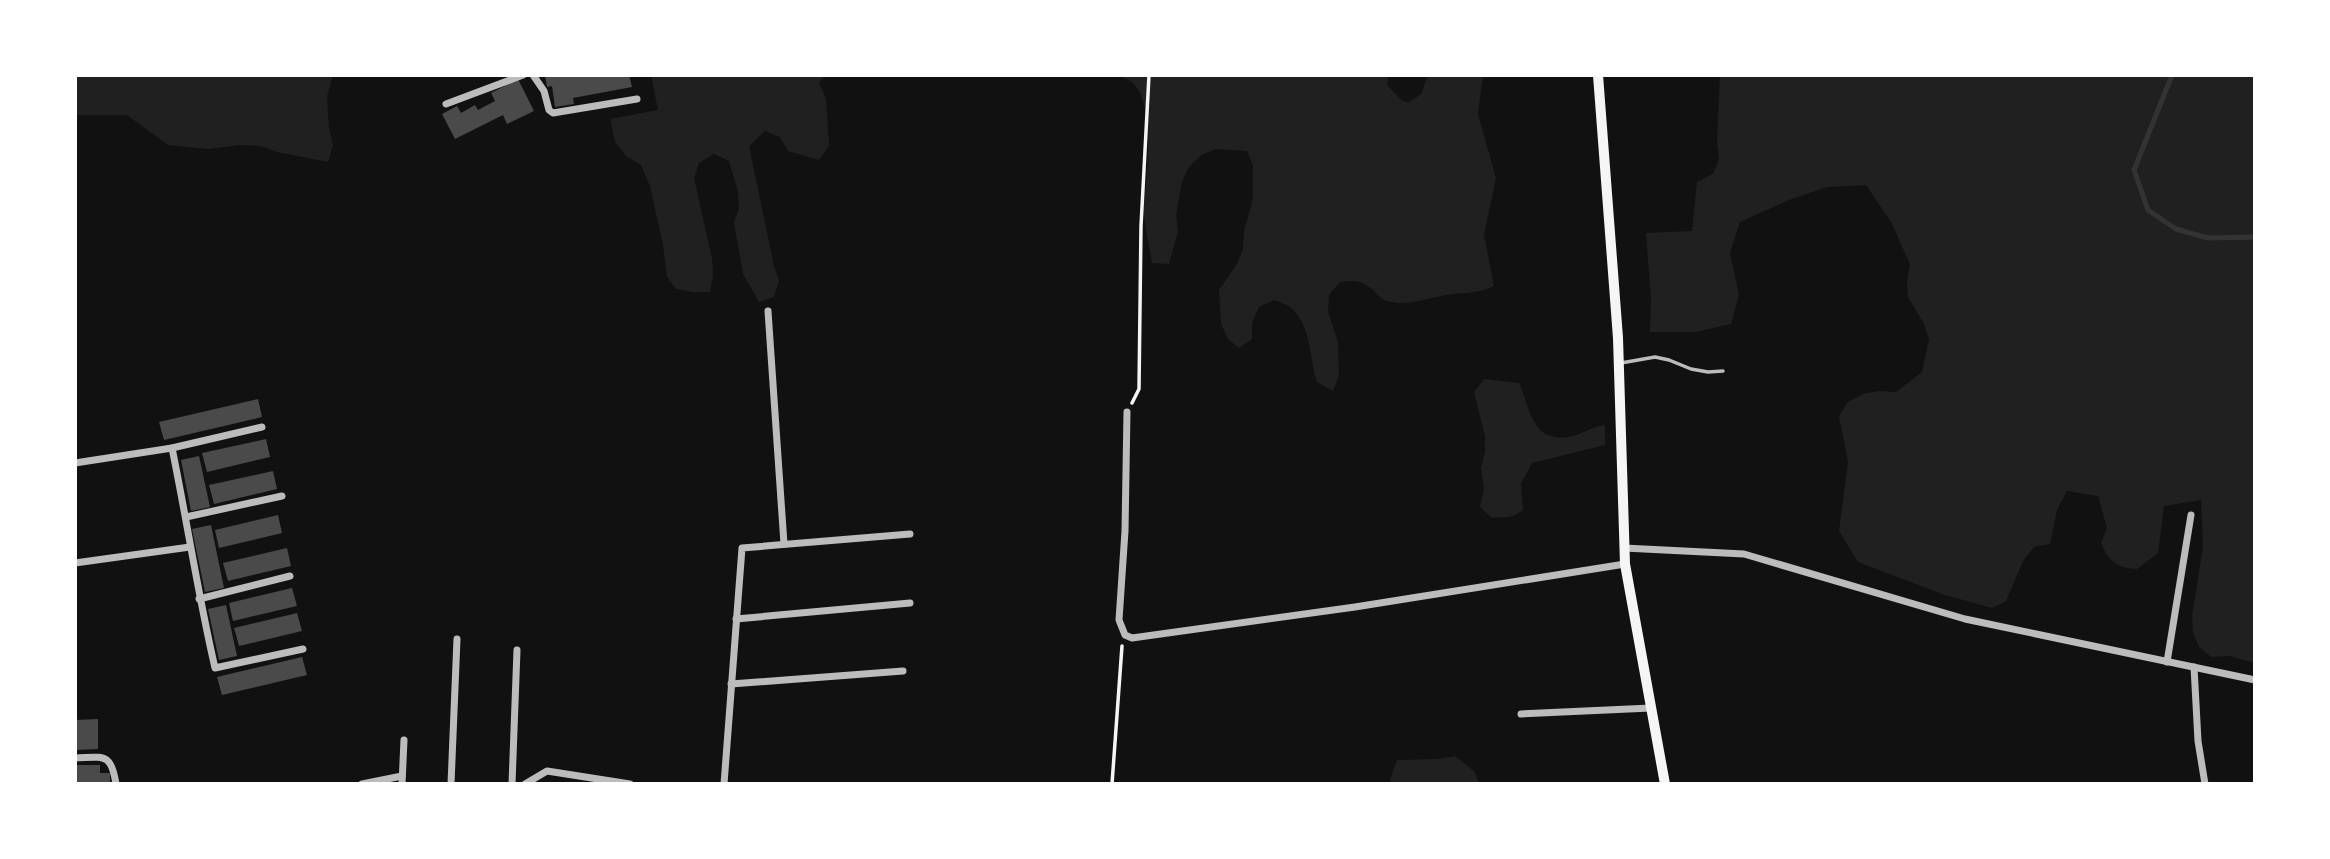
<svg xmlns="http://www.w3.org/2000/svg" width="2330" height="859" viewBox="0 0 2330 859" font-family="Helvetica,sans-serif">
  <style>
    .green { fill: #202020 }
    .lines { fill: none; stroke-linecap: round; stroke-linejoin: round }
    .stream { stroke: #333; stroke-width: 5 }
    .building { fill: #4a4a4a }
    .path { stroke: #f5f5f5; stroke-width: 3.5 }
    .service { stroke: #bcbcbc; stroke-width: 3.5 }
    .minor { stroke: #bcbcbc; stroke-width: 7 }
    .secondary { stroke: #f5f5f5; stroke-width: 10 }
  </style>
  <rect width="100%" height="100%" fill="#111"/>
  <g class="green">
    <polygon points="75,75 333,75 327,96 329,129 333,145 328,162 277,152 260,146 241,145 208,149 168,145 127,115 75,115"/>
    <polygon points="651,75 825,75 819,83 826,98 829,146 819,160 788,151 780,137 765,131 749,146 774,266 779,280 774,297 759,302 743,274 734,223 739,208 738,192 729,161 714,154 699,163 694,178 712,258 713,276 710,292 693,292 676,289 667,277 663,245 650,186 641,165 626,156 615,142 610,119 658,110"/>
    <path d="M1111,75H1388L1387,85L1400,99L1408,103L1421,94L1428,75H1483L1478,114L1496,178L1484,235L1494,286C1478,294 1464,292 1446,295C1427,298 1407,307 1387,301C1382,300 1378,295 1374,291C1362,280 1356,280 1340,282L1329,295L1328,311L1338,342L1339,375L1333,391L1317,382C1309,358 1312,325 1290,307C1286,304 1279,302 1274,300L1259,307L1252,323V339L1239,348L1228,339L1221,324L1219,290L1237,264L1243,249L1244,231L1253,199V165L1247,151L1216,149L1201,155L1189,167L1182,182L1176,215L1178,231L1169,264L1152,263C1149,244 1143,223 1144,204C1146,176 1158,94 1127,79C1123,77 1116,76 1111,75Z"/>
    <path d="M1720,75H2255V663L2230,656L2211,657L2199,647L2193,632L2192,616L2203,547L2201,500L2164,506L2158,553L2137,569C2117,568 2109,562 2101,543L2107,528L2098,496L2067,491L2057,510L2050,544L2034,547L2023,561L2006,601L1992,608L1945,595L1858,562L1839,531L1848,462L1839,416L1848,402L1863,394L1878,391L1896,392L1922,372L1929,339L1924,324L1908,297L1907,281L1910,264L1891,222L1866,185L1827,187L1789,200L1740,222L1730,253L1739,295L1731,324L1696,332H1650L1651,298L1646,233L1692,231L1697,182L1713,174L1719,159L1717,142Z"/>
    <path d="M1484,379L1519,383C1530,407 1531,443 1569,437C1581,435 1593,426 1605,425V445L1532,463L1521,484L1523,509C1513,520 1505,516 1492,518L1480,507L1484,488L1481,468L1485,452V436L1474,392Z"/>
    <polygon points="1455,756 1475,772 1479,784 1392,784 1390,779 1397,760 1438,759"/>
  </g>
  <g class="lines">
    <polyline class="stream" points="2172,75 2134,170 2148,210 2176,229 2208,238 2255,237"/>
  </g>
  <g class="building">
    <polygon points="545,75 629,75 632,87 573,98 574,104 555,107 552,86 547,87"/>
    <polygon points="518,79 534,111 507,124 503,115 455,139 442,114 457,106 461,113 475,105 478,110 495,101 491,93"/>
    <polygon points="258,399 262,417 164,440 159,422"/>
    <polygon points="266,439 270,457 207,472 202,453"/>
    <polygon points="199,456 210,507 191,511 181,460"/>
    <polygon points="273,471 277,489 214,504 209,485"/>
    <polygon points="278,515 282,533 219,548 215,530"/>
    <polygon points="211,525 224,588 205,592 192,529"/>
    <polygon points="287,548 291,566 228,581 223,563"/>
    <polygon points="292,588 297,606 233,621 229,603"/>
    <polygon points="226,605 237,656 219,660 208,609"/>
    <polygon points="297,613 302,631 239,646 234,628"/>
    <polygon points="302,657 307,675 222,695 217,677"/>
    <polygon points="98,719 98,749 75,750 75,720"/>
    <polygon points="75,765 100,765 100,773 110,773 110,784 75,784"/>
  </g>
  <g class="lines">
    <g class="path">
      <polyline points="1132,403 1139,389 1141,226 1149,75"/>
      <polyline points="1112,784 1122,646"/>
    </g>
    <polyline class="service" points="1621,363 1655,357 1669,360 1691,369 1708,372 1723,371"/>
    <g class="minor">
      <polyline points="533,75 544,91 549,110 553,113 637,99"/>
      <polyline points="446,104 523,75"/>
      <polyline points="768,311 784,544"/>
      <polyline points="1127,412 1125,531 1119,620 1125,635 1132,638 1355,607 1625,564"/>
      <path d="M172,448C187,521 198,595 215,668L303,649"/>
      <polyline points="75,463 172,448 262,427"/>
      <polyline points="186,517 282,496"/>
      <polyline points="1624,548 1744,554 1965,619 2255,680"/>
      <polyline points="75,563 190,547"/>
      <polyline points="199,599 290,576"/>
      <polyline points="736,619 910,603"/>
      <polyline points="2167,662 2191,515"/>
      <polyline points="2194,667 2198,741 2205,784"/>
      <polyline points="731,684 903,671"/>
      <polyline points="1521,714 1651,708"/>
      <path d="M75,758C104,757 111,752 116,784"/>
      <polyline points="362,784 402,776"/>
      <polyline points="402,784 404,740"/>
      <polyline points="451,784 457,639"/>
      <polyline points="512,784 517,650"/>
      <polyline points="525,784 547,771 630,784"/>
      <polyline points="724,784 742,548 910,534"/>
    </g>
    <polyline class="secondary" points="1598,75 1618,338 1625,564 1665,784"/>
  </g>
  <rect width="2330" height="859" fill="none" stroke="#ffffff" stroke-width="154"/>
</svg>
